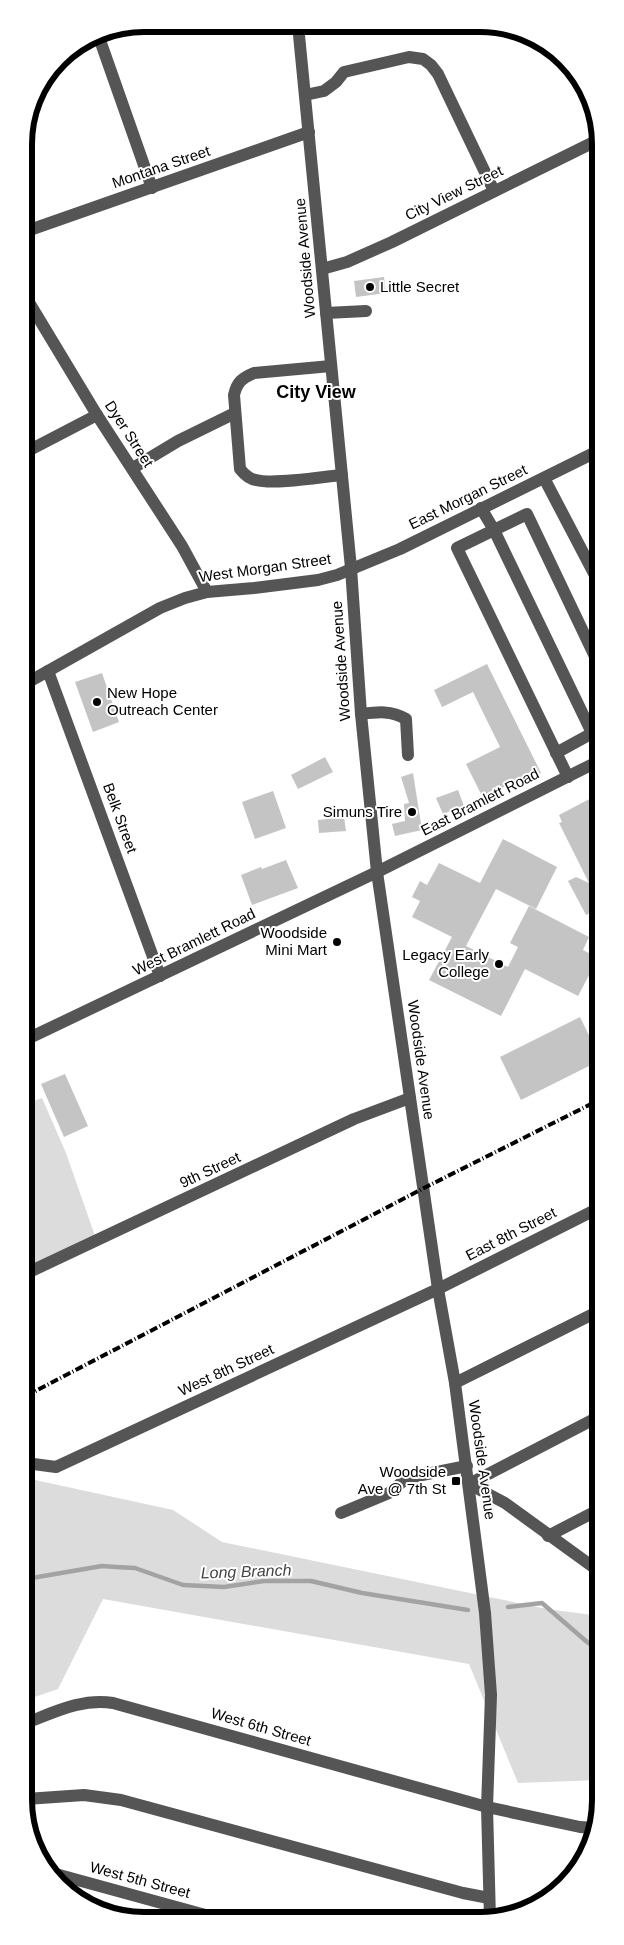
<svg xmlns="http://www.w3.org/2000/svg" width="624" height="1945" viewBox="0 0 624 1945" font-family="Helvetica,sans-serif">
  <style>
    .green { fill: #dcdcdc }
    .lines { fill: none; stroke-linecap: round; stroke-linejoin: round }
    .stream { stroke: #a3a3a3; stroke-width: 4.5 }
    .building { fill: #c4c4c4 }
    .minor { stroke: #555; stroke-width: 12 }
    .rail { stroke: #000; stroke-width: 4; stroke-dasharray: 8 2.5 1 2.5; stroke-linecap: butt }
    .poi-dot { fill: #000; stroke: #fff; stroke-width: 2 }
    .labels { text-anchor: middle; stroke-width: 4; stroke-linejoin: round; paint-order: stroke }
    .street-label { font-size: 15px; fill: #000; stroke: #fff }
    .poi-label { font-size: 15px; fill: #000; stroke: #fff; text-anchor: end }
    .water-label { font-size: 16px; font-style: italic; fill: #444; stroke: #fff }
    .quarter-label { font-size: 18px; font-weight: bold; fill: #000; stroke: #fff }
    .rim { fill: none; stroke: #000; stroke-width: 6 }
  </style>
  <rect width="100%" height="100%" fill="#fff"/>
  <g class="green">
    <polygon points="42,1098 66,1153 95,1236 29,1266 25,1247 25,1104"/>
    <polygon points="26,1478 173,1510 222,1542 547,1609 600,1616 600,1780 518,1783 469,1664 103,1599 58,1689 26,1700"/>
  </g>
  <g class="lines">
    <g class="stream">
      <polyline points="26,1579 102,1566 116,1567 135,1568 183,1585 224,1587 264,1581 311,1581 362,1593 468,1610"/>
      <polyline points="508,1607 542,1603 587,1642 600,1651"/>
    </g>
  </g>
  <g class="building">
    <polygon points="384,277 386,293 356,297 354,281"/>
    <polygon points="487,664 541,773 518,784 516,781 483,798 466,764 500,747 473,692 442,707 434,690"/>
    <polygon points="102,673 119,722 93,732 75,682"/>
    <polygon points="325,757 333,772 298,789 291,775"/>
    <polygon points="413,773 422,830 395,836 392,824 405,821 404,804 409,803 401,777"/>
    <polygon points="458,790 464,806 443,814 436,798"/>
    <polygon points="273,791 286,828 255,839 242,802"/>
    <polygon points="599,794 599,909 586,915 568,881 576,877 589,883 559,823 562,822 559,815"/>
    <polygon points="344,817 346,831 319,833 318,820"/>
    <polygon points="503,839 557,867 536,909 496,889 466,946 508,967 518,947 510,943 529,906 589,937 583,950 598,958 578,996 525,969 501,1016 429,980 452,937 412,917 420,901 412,897 420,881 427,885 439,863 480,883"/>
    <polygon points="286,860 298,888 252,905 241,875 261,867 262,869"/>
    <polygon points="580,1017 599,1056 599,1061 521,1100 500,1057"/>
    <polygon points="65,1074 88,1126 64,1137 41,1084"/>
  </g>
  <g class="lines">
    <g class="minor">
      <polyline points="298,25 351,568 361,714 377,872 438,1289 455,1383 485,1613 491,1695 487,1807 490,1919"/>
      <polyline points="96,34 101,43 152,188"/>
      <polyline points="305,95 324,91 336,82 344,72 409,57 423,59 431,65 438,74 494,191"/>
      <polyline points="24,232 309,132"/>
      <polyline points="322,269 347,262 392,242 598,140"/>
      <polyline points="24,294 97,415 182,546 207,592"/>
      <polyline points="326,313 366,311"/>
      <path d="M331,366L254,373C242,378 237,382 234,395L240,469C244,474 249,479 256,480C274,485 321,477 342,475"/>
      <polyline points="24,453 97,415"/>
      <polyline points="133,468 178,441 235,413"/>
      <polyline points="544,478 599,583"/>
      <polyline points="481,508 494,530 457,548 568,777"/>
      <polyline points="48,671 160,976"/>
      <polyline points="25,684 160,608 185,598 207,592 254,588 318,580 337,575 400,549 598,451"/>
      <path d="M361,714C377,712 391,710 406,719L408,755"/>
      <polyline points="592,733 494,530 527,514 599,665"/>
      <polyline points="556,753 598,730"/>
      <polyline points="25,1040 377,872 599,761"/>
      <polyline points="25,1274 354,1119 410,1098"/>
      <polyline points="455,1383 599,1311"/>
      <polyline points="26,1463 56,1467 438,1289 599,1208"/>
      <polyline points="469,1484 505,1503 600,1572"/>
      <polyline points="469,1484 600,1416"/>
      <polyline points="341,1513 389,1493 407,1478 467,1466"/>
      <polyline points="548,1536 600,1509"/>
      <path d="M26,1723C55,1712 82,1698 113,1703L487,1807L580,1827L595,1828"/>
      <polyline points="26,1799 84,1795 121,1800 463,1893 489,1898"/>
      <polyline points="52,1873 220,1919"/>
      <polyline points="490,1916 514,1915"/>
    </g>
    <polyline class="rail" points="26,1396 424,1188 599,1100"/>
  </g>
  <g class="poi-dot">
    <circle cx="370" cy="287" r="5"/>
    <circle cx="97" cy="702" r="5"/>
    <circle cx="412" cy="812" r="5"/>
    <circle cx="337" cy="942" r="5"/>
    <circle cx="499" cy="964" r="5"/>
    <rect x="451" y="1476" width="10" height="10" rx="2.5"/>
  </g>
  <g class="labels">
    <g class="street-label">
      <text transform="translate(161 167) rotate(-19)" y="5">Montana Street</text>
      <text transform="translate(454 193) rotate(-26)" y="5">City View Street</text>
      <text transform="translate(305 258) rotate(-95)" y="5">Woodside Avenue</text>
      <text transform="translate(129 434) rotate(57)" y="5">Dyer Street</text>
      <text transform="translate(468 497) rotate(-26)" y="5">East Morgan Street</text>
      <text transform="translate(265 568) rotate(-8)" y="5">West Morgan Street</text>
      <text transform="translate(341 661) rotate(-94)" y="5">Woodside Avenue</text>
      <text transform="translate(480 802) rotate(-27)" y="5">East Bramlett Road</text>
      <text transform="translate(120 818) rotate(70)" y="5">Belk Street</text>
      <text transform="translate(194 942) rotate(-26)" y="5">West Bramlett Road</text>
      <text transform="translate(421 1060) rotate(82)" y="5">Woodside Avenue</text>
      <text transform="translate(210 1170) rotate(-25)" y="5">9th Street</text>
      <text transform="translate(511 1234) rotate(-27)" y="5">East 8th Street</text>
      <text transform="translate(226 1370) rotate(-25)" y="5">West 8th Street</text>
      <text transform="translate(482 1460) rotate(82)" y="5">Woodside Avenue</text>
      <text transform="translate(261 1727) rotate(16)" y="5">West 6th Street</text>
      <text transform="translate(140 1880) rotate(15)" y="5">West 5th Street</text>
    </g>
    <g class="poi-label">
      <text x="380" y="292" text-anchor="start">Little Secret</text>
      <text x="107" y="698" text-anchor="start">New Hope<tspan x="107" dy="17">Outreach Center</tspan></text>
      <text x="402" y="817">Simuns Tire</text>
      <text x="327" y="938">Woodside<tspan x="327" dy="17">Mini Mart</tspan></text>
      <text x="489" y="960">Legacy Early<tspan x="489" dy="17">College</tspan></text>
      <text x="446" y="1477">Woodside<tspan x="446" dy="17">Ave @ 7th St</tspan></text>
    </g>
    <g class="water-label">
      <text transform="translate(246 1571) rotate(-2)" y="6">Long Branch</text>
    </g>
    <g class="quarter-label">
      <text x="316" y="398">City View</text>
    </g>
  </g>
  <path d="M0 0H624V1945H0ZM144 32H480A112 112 0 0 1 592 144V1800A112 112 0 0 1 480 1912H144A112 112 0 0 1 32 1800V144A112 112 0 0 1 144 32Z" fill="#fff" fill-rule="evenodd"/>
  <path class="rim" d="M144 32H480A112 112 0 0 1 592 144V1800A112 112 0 0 1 480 1912H144A112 112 0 0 1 32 1800V144A112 112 0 0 1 144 32Z"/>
</svg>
